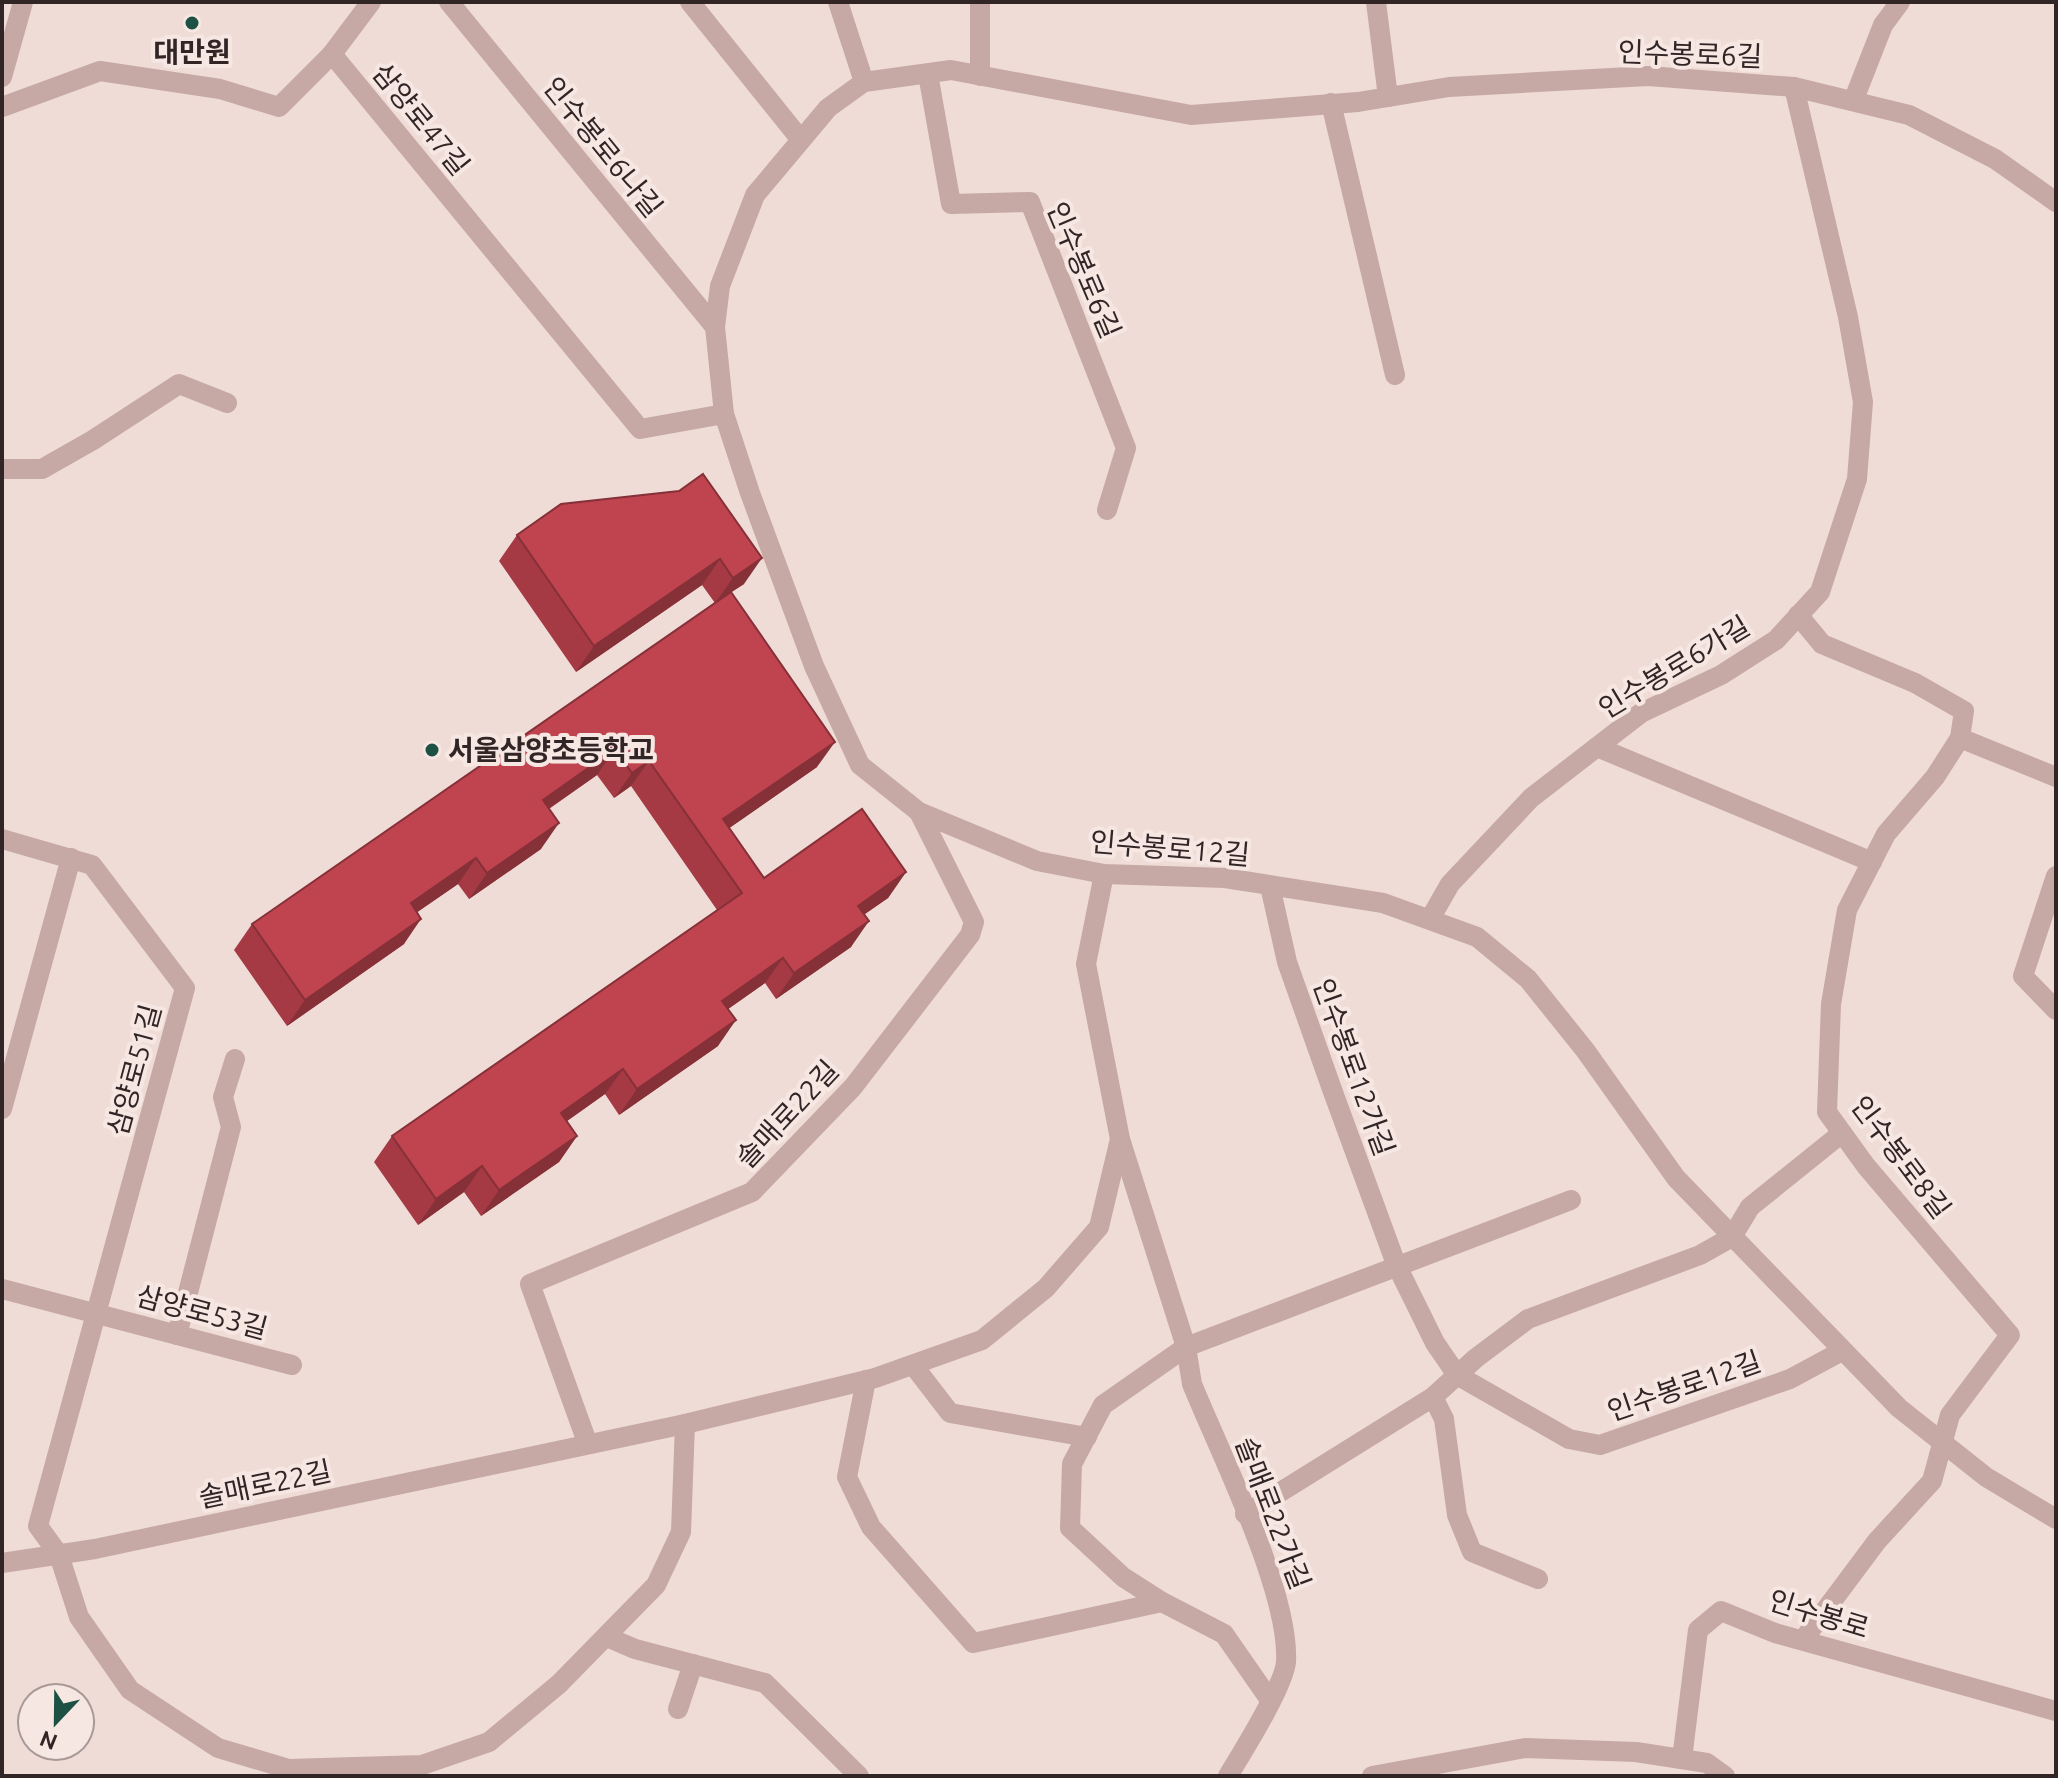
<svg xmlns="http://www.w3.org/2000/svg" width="2058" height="1778" viewBox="0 0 2058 1778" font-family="Ubuntu,'Noto Sans KR',sans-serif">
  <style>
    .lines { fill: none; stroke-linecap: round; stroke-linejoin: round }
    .street { stroke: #c6a8a4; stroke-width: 20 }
    .wall { fill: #a53a45 }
    .shaded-wall { fill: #863038 }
    .building { fill: #c04450; stroke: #863038; stroke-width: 2 }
    .poi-dot { fill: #1d5143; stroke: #f7e7e3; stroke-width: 3 }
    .labels { text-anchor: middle; stroke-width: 8; stroke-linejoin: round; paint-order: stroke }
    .poi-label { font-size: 28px; font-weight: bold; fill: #322526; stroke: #f7e7e3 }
    .street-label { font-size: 28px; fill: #322526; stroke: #f7e7e3 }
  </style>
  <rect width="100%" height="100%" fill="#efdcd7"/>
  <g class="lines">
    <g class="street">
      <polyline points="449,2 715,327"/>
      <polyline points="690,2 801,140"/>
      <polyline points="838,2 864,82"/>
      <polyline points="980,2 980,76"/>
      <polyline points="1376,2 1388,97"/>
      <polyline points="332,54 640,429 724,414"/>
      <polyline points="928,74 951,204 1030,202 1126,448 1107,510"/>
      <polyline points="2,77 23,2"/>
      <polyline points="1854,99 1883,25 1900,2"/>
      <polyline points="1331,103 1395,375"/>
      <polyline points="2,107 100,71 220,89 279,107 332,54 371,2"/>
      <polyline points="2056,202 1995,159 1909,115 1794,87 1648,76 1449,87 1358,102 1191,115 951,70 864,82 828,108 755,195 720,286 715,327 724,414 750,493 814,666 860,765 919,812 1037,861 1104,874 1225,878 1383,903 1477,937 1528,979 1585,1050 1676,1178 1899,1408 1986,1477 2056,1519"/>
      <polyline points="2,469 42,469 93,440 179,384 227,403"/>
      <polyline points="1798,615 1822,644 1915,683 1964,711 1960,738 1935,777 1886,834 1847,910 1831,1004 1827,1112 1866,1166 2010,1335 1950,1415 1932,1481 1877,1541 1803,1640"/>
      <polyline points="1960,738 2056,777"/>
      <polyline points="1597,747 1872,862"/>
      <polyline points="2,839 92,865 185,988 38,1526 59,1555 79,1617 130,1690 218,1748 289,1769 422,1765 489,1742 559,1684 656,1585 681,1532 685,1424"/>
      <polyline points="2056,876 2023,976 2056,1010"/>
      <polyline points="1270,886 1287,962 1333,1092 1396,1264 1435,1343 1457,1375 1569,1439 1600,1445 1790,1379 1842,1351"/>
      <polyline points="1430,919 1450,884 1531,798 1641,713 1721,675 1776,640 1820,592 1857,479 1863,402 1848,317 1794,87"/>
      <polyline points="2,1109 71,858"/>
      <path d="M1120,1139L1186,1347L1192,1384C1220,1453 1290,1592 1286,1662C1284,1686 1242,1753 1228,1776"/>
      <polyline points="2,1289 292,1365"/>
      <polyline points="177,1335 231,1127 223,1097 235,1059"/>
      <polyline points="913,1365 950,1413 1087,1437"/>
      <polyline points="866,1380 847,1477 871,1527 973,1643 1162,1602"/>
      <polyline points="1433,1397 1444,1419 1457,1515 1472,1552 1538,1579"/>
      <polyline points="587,1442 530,1284 752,1192 853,1087 970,935 974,922 919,812"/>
      <polyline points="1245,1514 1433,1397 1476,1358 1528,1319 1700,1255 1732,1237 1750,1207 1842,1133"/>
      <polyline points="2,1563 95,1549 685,1424 875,1378 982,1340 1046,1288 1099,1227 1120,1139 1086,964 1104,874"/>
      <polyline points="607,1637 635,1649 765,1683 859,1776"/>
      <polyline points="1270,1700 1224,1634 1162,1602 1123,1577 1070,1528 1072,1464 1103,1405 1186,1347 1571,1200"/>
      <polyline points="678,1709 693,1664"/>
      <polyline points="1682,1759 1698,1630 1721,1611 1775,1633 2056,1711"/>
      <polyline points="1372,1776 1525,1748 1636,1752 1707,1763 1725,1776"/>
    </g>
  </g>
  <polygon class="wall" points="679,491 744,584 731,592 817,767 729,828 764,878 906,872 888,898 865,914 851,947 776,999 765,983 728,1009 718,1046 619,1115 605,1094 567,1121 577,1136 559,1162 481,1216 464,1192 418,1225 374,1162 392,1136 717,910 631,786 614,798 597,775 549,809 541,849 469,899 458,884 417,912 404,944 287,1026 234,950 252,924 715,603 702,585 576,672 499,561 517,535"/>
  <g class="shaded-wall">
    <polygon points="762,558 744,584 715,603 733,578"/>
    <polygon points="720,559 702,585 576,672 594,646"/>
    <polygon points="835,742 817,767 705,845 723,819"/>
    <polygon points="615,749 597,775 525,825 543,800"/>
    <polygon points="649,761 631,786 614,798 632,773"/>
    <polygon points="559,823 541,849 469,899 487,873"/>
    <polygon points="476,858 458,884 393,929 411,903"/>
    <polygon points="906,872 888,898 840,931 858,906"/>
    <polygon points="421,919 404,944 287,1026 305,1000"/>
    <polygon points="869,921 851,947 776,999 794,973"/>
    <polygon points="783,958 765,983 704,1026 722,1001"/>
    <polygon points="736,1020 718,1046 619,1115 637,1089"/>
    <polygon points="623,1069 605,1094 543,1138 561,1113"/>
    <polygon points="577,1136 559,1162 481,1216 499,1190"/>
    <polygon points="482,1166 464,1192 418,1225 436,1199"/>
  </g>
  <g class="building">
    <polygon points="703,474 762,558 733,578 720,559 594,646 517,535 561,504 679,491"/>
    <polygon points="731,592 835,742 723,819 764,878 862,809 906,872 858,906 869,921 794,973 783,958 722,1001 736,1020 637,1089 623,1069 561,1113 577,1136 499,1190 482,1166 436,1199 392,1136 742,893 649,761 632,773 615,749 543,800 559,823 487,873 476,858 411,903 421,919 305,1000 252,924"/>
  </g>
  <g class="poi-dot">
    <circle cx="192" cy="23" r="8"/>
    <circle cx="432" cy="750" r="8"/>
  </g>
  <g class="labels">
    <g class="poi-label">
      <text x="192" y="62">대만원</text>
      <text x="448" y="760" text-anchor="start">서울삼양초등학교</text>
    </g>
    <g class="street-label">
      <text transform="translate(1690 54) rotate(2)" y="10">인수봉로6길</text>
      <text transform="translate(421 119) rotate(51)" y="10">삼양로47길</text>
      <text transform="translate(603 147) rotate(51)" y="10">인수봉로6나길</text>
      <text transform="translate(1084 270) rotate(67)" y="10">인수봉로6길</text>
      <text transform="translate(1674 667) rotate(-31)" y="10">인수봉로6가길</text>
      <text transform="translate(1170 848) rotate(5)" y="10">인수봉로12길</text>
      <text transform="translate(1354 1067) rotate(70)" y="10">인수봉로12가길</text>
      <text transform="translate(134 1070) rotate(-75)" y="10">삼양로51길</text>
      <text transform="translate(787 1114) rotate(-47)" y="10">솔매로22길</text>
      <text transform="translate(1901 1157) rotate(53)" y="10">인수봉로8길</text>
      <text transform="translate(202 1312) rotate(15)" y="10">삼양로53길</text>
      <text transform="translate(1684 1386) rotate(-19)" y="10">인수봉로12길</text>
      <text transform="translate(265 1484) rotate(-12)" y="10">솔매로22길</text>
      <text transform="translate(1273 1513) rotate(69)" y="10">솔매로22가길</text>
      <text transform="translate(1819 1614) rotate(17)" y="10">인수봉로</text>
    </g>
  </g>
  <rect width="2058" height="1778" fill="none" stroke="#322526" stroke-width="8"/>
  <g transform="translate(56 1722) rotate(202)"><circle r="38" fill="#f7e7e3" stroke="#a89997" stroke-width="2"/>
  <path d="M0-6L14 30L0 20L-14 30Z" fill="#1d5143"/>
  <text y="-12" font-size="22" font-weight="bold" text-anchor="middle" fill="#322526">N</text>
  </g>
</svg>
